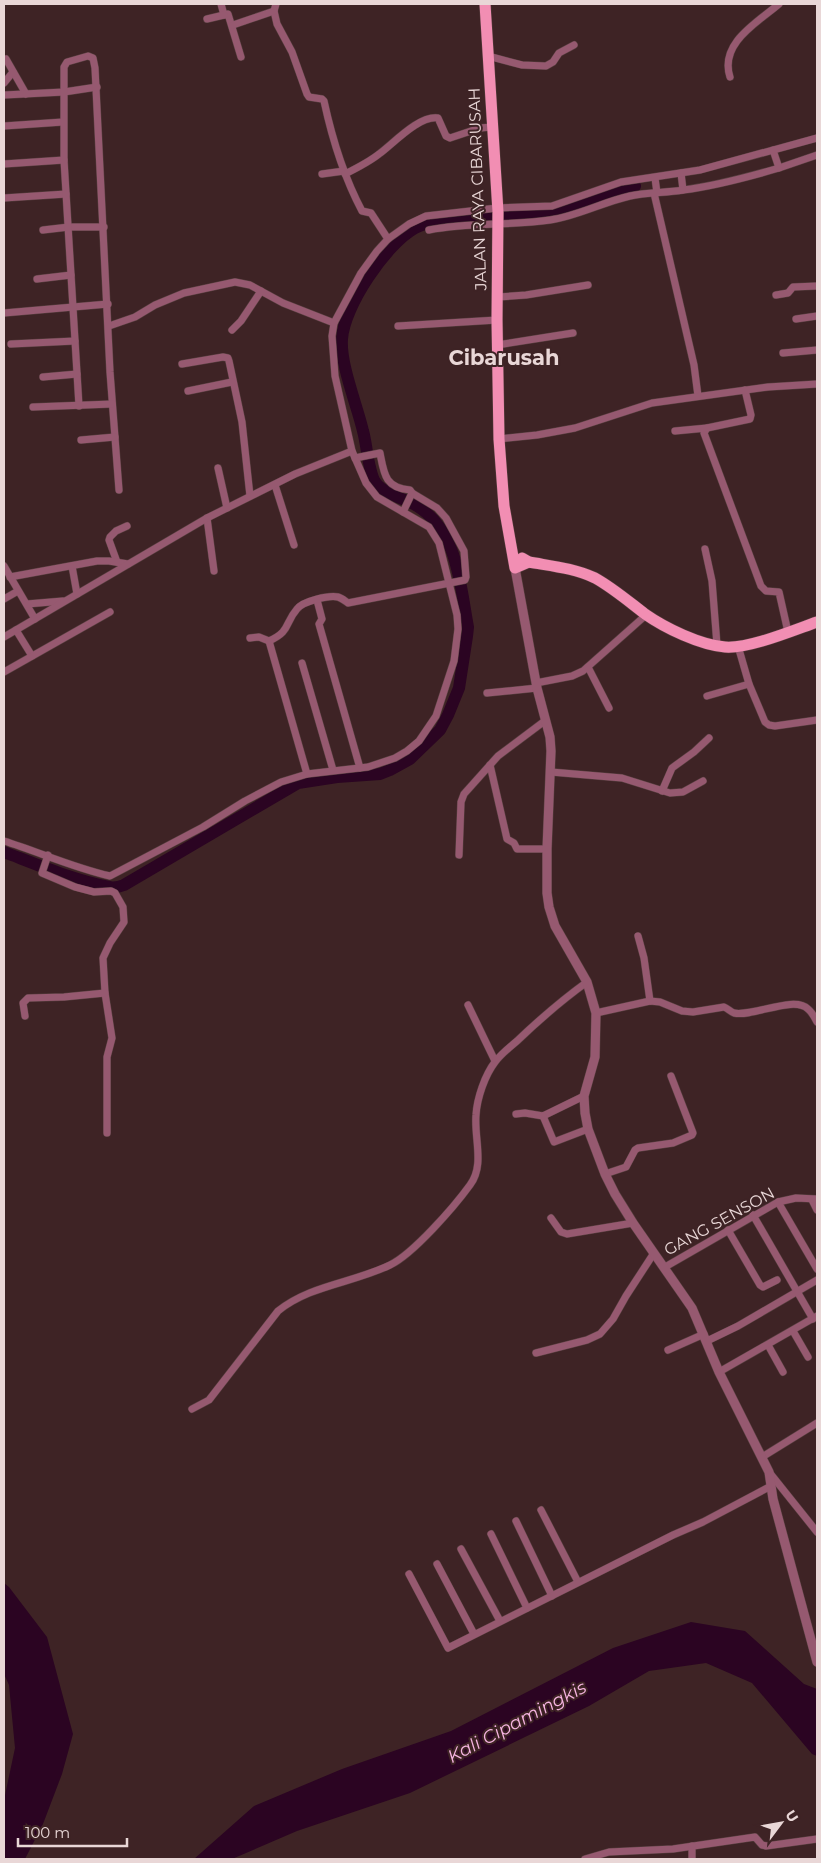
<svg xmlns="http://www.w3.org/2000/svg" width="821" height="1863" viewBox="0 0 821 1863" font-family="Montserrat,sans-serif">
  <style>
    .water { fill: #2b0422 }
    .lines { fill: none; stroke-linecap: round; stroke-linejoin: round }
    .river { stroke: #2b0422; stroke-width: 12 }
    .minor-casing { stroke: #594041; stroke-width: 8 }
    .tertiary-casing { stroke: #594041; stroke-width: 10 }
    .primary-casing { stroke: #594041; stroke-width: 12 }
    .minor { stroke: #965970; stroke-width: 7 }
    .tertiary { stroke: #965970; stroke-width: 9 }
    .primary { stroke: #f28eb3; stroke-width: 11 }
    .labels { text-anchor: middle; stroke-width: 4; stroke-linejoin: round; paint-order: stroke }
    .street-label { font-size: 16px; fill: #e9d7d7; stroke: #3e2325 }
    .water-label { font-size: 18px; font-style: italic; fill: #f7b5e2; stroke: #3e2325 }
    .district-label { font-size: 21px; font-weight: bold; fill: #e9d7d7; stroke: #3e2325 }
  </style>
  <rect width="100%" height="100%" fill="#3e2325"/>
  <g class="water">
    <polygon points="4,1583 9,1587 47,1637 73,1734 62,1774 43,1824 25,1859 4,1859 4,1800 15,1748 9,1685 4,1674"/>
    <polygon points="691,1622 745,1631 804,1684 817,1689 817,1756 812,1754 752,1683 706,1663 649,1671 589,1706 410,1793 297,1831 232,1859 194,1859 254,1806 342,1769 451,1731 613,1648"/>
  </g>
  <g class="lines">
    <path class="river" d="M4,852C38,865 73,880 109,887C114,888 119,887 124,885L298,783L337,777L380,774L390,770L410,759L440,730L448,715L459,688L467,636L468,627C460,585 458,531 417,506C405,498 384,495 375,482C368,470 367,445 363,431C357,405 340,364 342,339C344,306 386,244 415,228C424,223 434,221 444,219L546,215L563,212L607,194L635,186"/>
    <g class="minor-casing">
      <g id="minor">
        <polyline points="221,4 224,15 228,14 241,57"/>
        <path d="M276,4L274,11L277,24L292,52L307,94L309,97L322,99L324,101C332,138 344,177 362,211L371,213L388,239"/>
        <polyline points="207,19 224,15"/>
        <polyline points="233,25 274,11"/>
        <polyline points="488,56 522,65 546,66 553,62 559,53 574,45"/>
        <polyline points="6,59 26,94"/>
        <path d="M730,77C719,43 758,22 779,4"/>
        <polyline points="4,83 13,72"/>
        <polyline points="4,95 64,92 97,87"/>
        <polyline points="4,126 63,122"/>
        <polyline points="4,164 64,160"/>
        <polyline points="779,168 817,155"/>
        <polyline points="681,173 683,190"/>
        <polyline points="322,174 344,171"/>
        <path d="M345,174C357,168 369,162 379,154C393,144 419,115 438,118L446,136L450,138L480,128L492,127"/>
        <polyline points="655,178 657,193"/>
        <polyline points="654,193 694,365 698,396"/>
        <polyline points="4,198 66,194"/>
        <polyline points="43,230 69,227 104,227"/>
        <path d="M429,230C469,222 510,226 550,220C578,216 603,202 630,196C647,192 665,193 683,190C715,186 748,177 779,168L773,150"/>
        <polyline points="37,279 71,275"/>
        <polyline points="776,295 788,293 793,287 817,286"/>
        <polyline points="498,297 526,295 588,285"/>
        <polyline points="4,313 108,304"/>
        <polyline points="796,319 817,316"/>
        <polyline points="109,326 135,317 155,305 184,293 235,282 250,285 283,303 334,323"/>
        <polyline points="398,326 497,320"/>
        <polyline points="232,330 241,321 261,291"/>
        <polyline points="11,344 75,341"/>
        <polyline points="497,345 573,333"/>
        <polyline points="783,353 817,350"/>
        <polyline points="182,364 223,357 228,358 229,361 242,422 250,496"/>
        <polyline points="43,377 77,374"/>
        <polyline points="745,390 751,415 750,419 707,428 704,433 761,586 766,591 779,592 788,632"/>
        <polyline points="188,391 232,382"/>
        <polyline points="79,406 64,160 64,67 67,62 88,56 93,58 95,68 110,372 119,490"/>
        <polyline points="33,407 112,404"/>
        <polyline points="675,431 707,428"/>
        <polyline points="499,439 537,435 575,428 652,403 768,387 817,384"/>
        <polyline points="81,440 115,437"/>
        <path d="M355,458L380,453C384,474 385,488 410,490L412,493L403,512"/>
        <polyline points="218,468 227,508"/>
        <polyline points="275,485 294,545"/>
        <polyline points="207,518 214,571"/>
        <polyline points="705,549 712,581 717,645"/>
        <polyline points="117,562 109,540 110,537 116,531 127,526"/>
        <polyline points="4,566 35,619"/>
        <polyline points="72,566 77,594"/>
        <polyline points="10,577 97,561 109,561 128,564"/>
        <polyline points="4,599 18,591"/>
        <polyline points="317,600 322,619 319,624 360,768"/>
        <polyline points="27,604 63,601"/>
        <polyline points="16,630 32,656"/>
        <polyline points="4,637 207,518 295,474 352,451"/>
        <path d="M250,638L259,637L269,641C291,631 284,624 297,609C303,601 329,595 338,597C342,598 345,601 348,603L465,580L466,577L464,551L446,518L437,508L412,493"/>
        <polyline points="269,641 307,774"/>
        <polyline points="738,646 749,684 765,722 769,725 775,726 817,720"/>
        <polyline points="302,663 333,770"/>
        <polyline points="588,667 609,708"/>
        <polyline points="4,672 110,612"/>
        <polyline points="536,683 572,676 583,671 646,615"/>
        <polyline points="487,693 537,688"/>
        <polyline points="707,696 749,684"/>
        <polyline points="490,765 507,839 514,843 517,849 547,849"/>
        <polyline points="551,772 622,778 670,793 683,792 703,781"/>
        <polyline points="662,791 672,768 694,752 709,738"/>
        <path d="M4,841C39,852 74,868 110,876L203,827L245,801L281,782L307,774L368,767L395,758L407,751L419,741L436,716L454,661L458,629L457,615L439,543L429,527L377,497L366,483L352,451L335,376L332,336L334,323L361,273L377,251L388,239L409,224L426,216L497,208L552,206L621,182L700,170L817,138"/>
        <polyline points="48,855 42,873 75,887 94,892 111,891 115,893 123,907 124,922 110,943 103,958 105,993 112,1038 107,1057 107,1133"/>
        <polyline points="459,855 461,802 464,794 498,756 546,720"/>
        <polyline points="638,936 644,958 650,1001"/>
        <polyline points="468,1005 495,1061"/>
        <path d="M596,1013L650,1001L660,1002L682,1011L693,1012L724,1007C727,1008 731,1012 734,1013C754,1017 794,995 808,1009C812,1012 815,1018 817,1022"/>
        <polyline points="25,1016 23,1003 28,998 64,997 105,993"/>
        <polyline points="516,1114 525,1113 543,1116 584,1096"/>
        <polyline points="543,1116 554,1142 588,1129"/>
        <polyline points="605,1174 626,1167 635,1150 638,1148 673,1143 692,1135 693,1133 671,1076"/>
        <polyline points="812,1200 817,1210"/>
        <polyline points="778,1202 817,1269"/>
        <polyline points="753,1215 813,1319"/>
        <polyline points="551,1218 561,1232 567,1234 633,1223"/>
        <polyline points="728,1230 760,1285 763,1287 777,1280"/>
        <polyline points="665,1267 778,1202 796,1198 817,1199"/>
        <polyline points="793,1331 808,1357"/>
        <polyline points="707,1341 738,1326 817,1280"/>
        <polyline points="768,1345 783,1372"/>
        <polyline points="668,1350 704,1334"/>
        <polyline points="536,1353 587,1340 600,1334 613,1319 626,1296 654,1253"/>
        <polyline points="719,1372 817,1316"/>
        <path d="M192,1409L209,1400L278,1311C310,1285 353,1283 390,1265C413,1254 454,1207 470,1185C485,1165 474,1139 476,1115C477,1098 485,1075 495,1062C501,1054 510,1047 517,1041C539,1020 562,1000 587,982"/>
        <polyline points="762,1457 817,1423"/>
        <polyline points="769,1472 817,1532"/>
        <polyline points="541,1510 578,1582"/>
        <polyline points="516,1521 552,1596"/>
        <polyline points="491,1534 527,1608"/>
        <polyline points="461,1549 500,1621"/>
        <polyline points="437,1564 474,1634"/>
        <polyline points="409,1574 448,1648 673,1535 703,1522 771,1486"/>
        <polyline points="585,1859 609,1852 673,1849 755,1837 762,1845 766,1846 817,1839"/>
        <polyline points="692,1859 692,1846"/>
      </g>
    </g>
    <g class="tertiary-casing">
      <polyline id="tertiary" points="515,568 537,688 550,737 551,751 547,849 547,893 549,907 555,926 587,982 596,1013 595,1057 584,1096 585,1113 588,1129 605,1174 615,1194 633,1223 692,1308 719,1372 769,1472 773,1499 817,1662"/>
    </g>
    <g class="primary-casing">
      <g id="primary">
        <polyline points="485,4 498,212 497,320 499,439 504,506 515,568 529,562"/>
        <path d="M522,558L529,562C551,566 574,568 595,578C613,588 628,601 645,614C665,628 700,645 725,647C749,649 794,630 817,622"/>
      </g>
    </g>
    <use href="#minor" class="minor"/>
    <use href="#tertiary" class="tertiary"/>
    <use href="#primary" class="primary"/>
  </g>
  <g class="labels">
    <g class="street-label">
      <text transform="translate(477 189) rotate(-92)" y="6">JALAN RAYA CIBARUSAH</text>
      <text transform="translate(719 1221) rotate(-29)" y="6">GANG SENSON</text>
    </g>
    <g class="water-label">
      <text transform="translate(517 1722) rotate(-28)" y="6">Kali Cipamingkis</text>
    </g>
    <g class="district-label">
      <text x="504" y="365">Cibarusah</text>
    </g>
  </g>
  <rect width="821" height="1863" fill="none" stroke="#e9d7d7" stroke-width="10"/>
  <g transform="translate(781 1823) rotate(58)" stroke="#3e2325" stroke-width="4" paint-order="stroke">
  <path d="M0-4L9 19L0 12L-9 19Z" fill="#e9d7d7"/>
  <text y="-8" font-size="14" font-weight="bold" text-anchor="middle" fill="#e9d7d7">U</text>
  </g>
  <path d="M18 1838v8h109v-8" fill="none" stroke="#e9d7d7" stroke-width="2.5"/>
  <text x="25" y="1838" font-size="15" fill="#e9d7d7" stroke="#3e2325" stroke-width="4" paint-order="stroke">100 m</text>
</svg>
